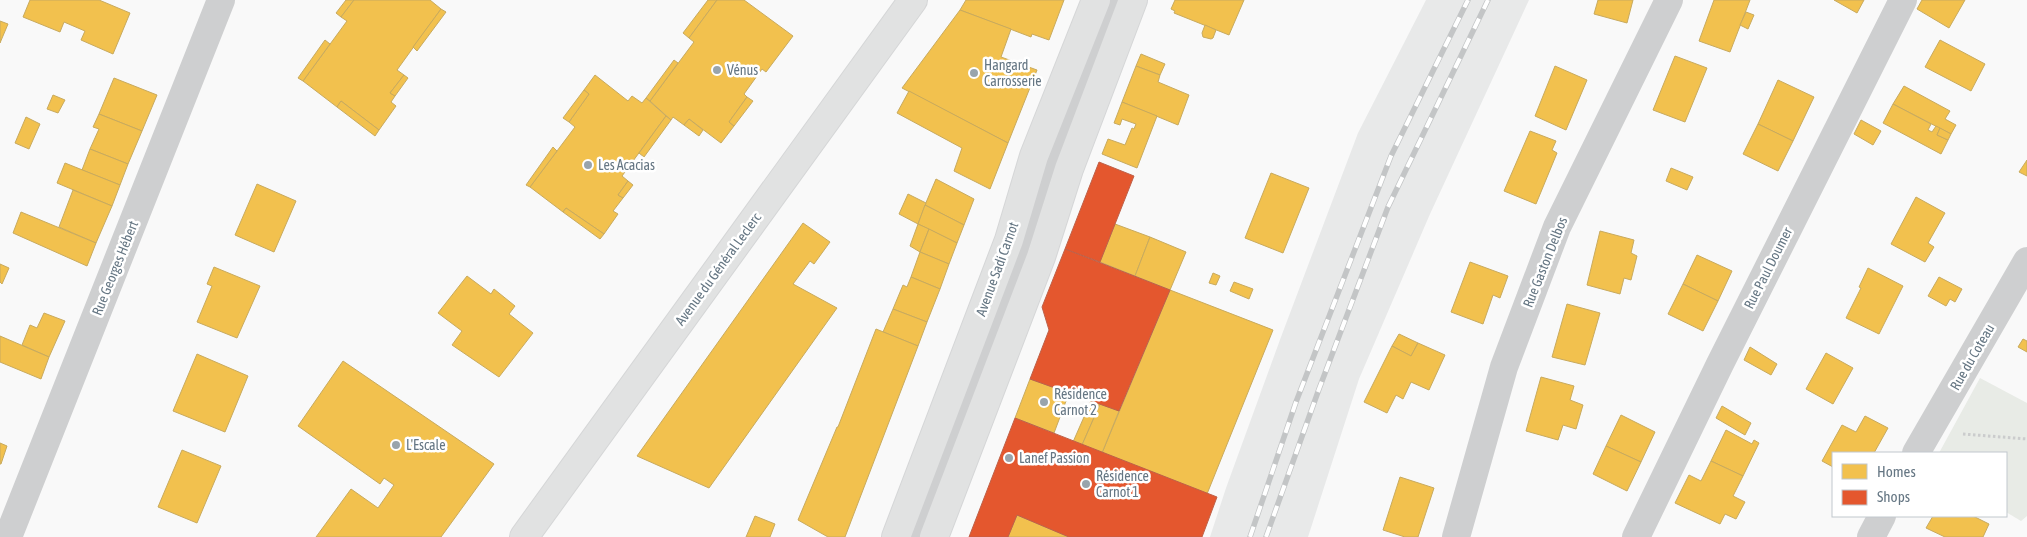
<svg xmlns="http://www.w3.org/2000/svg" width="2027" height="537" viewBox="0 0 2027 537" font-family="'Asap Condensed',sans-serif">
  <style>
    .built { fill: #e8e9e9 }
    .green { fill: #e8ebe6 }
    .homes { fill: #f2c14e; stroke: #c8aa5e }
    .shops { fill: #e4572e; stroke: #be6048 }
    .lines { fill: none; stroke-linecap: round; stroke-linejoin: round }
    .secondary-casing { stroke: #d5d6d7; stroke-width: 30 }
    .path { stroke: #cbcccd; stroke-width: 3; stroke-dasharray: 2.5 2.5; stroke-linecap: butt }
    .service { stroke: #cecfd0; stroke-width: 15 }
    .minor { stroke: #cecfd0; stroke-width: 28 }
    .tertiary { stroke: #cecfd0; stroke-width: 28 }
    .secondary { stroke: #e1e2e2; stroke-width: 28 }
    .rail-casing { stroke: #c3c5c6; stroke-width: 5.5 }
    .rail { stroke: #fff; stroke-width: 4; stroke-dasharray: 11; stroke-linecap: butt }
    .poi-dot { fill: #99a4ac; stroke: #fff; stroke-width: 2 }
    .labels { text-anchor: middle; stroke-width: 5; stroke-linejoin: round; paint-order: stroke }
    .poi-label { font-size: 14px; fill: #657683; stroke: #fff; text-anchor: start }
    .street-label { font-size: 14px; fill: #657683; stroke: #fff }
  </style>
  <rect width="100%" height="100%" fill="#f9f9f9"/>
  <polygon class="built" points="1426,0 1529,0 1430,214 1359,379 1308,537 1210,537 1226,488 1281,337 1358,133"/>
  <polygon class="green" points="1980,378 2027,403 2027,516 2021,521 2006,512 2006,453 1939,453"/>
  <g class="homes">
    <polygon points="30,0 99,0 130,13 113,54 81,40 85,31 64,22 60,32 23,17"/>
    <polygon points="346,0 354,0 341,17 336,13"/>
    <polygon points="354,0 430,0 441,9 397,70 404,75 390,93 395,96 391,102 396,106 379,130 341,101 337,107 303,81 347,21 341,17"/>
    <polygon points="708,0 717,0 689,38 683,33"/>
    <polygon points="717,0 744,0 793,36 766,72 762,69 744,94 747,97 729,122 734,126 721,143 689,119 684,125 673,117 671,120 650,101 694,42 689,38"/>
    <polygon points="966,0 1064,0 1049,40 1032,34 1031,37 960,10"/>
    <polygon points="1175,0 1244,0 1229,35 1174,13 1175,11 1171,9"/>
    <polygon points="1598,0 1633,0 1627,23 1594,14"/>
    <polygon points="1714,0 1750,0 1730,52 1699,41"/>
    <polygon points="1834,0 1864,0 1857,13"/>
    <polygon points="1922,0 1965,0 1949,28 1917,9"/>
    <polygon points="441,9 446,12 417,51 413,47"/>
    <polygon points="960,10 1011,29 1001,57 1037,70 1008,143 902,88"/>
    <polygon points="1746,12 1754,15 1748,29 1740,25"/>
    <polygon points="0,21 8,24 0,43"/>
    <polygon points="1205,25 1216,30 1213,38 1211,39 1203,37 1202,33"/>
    <polygon points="325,40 330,44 303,81 298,78"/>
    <polygon points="1940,40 1985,64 1971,91 1925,67"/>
    <polygon points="1141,54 1165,64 1160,75 1136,66"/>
    <polygon points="1675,56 1707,68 1685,122 1653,110"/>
    <polygon points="674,60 678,63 650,101 646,98"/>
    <polygon points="1136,66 1160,75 1158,82 1189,95 1178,125 1122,102"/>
    <polygon points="1555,66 1587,80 1566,130 1535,116"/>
    <polygon points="404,75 408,78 395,96 390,93"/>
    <polygon points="595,75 628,101 632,96 642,103 646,98 666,116 622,176 628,181 618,195 623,198 613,211 618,214 604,234 566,208 563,212 530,187 575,127 569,122 589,94 584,90"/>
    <polygon points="114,78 157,95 142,131 99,114"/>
    <polygon points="1778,80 1814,97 1793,141 1758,124"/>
    <polygon points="1904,86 1950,111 1945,119 1956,125 1951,134 1893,104"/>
    <polygon points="584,90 589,94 569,122 563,118"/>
    <polygon points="909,91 1008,143 990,189 954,171 962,148 897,113"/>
    <polygon points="53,95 65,100 58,113 47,109"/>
    <polygon points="747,97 753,101 734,126 729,122"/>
    <polygon points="341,101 379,130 375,136 337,107"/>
    <polygon points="1122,102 1157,116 1137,168 1102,154 1108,139 1125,145 1132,128 1134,129 1136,124 1122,119 1120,125 1114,123"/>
    <polygon points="1893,104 1931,124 1928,130 1932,132 1936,126 1940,128 1937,135 1948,140 1941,154 1883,123"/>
    <polygon points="99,114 142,131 128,164 90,149 99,129 93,127"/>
    <polygon points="666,116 671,120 644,157 639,153"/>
    <polygon points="26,117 40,124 29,149 15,143"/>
    <polygon points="689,119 703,130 699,136 684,125"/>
    <polygon points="1861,120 1881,131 1873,145 1854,134"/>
    <polygon points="1758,124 1793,141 1778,171 1743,154"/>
    <polygon points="1940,128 1951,134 1948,140 1937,135"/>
    <polygon points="1530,131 1556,141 1552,150 1557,153 1536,204 1504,191"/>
    <polygon points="553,147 557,151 530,187 526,185"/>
    <polygon points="90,149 128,164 120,185 82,170"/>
    <polygon points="2027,160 2027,176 2019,172"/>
    <polygon points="65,163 120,185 112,206 57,183"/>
    <polygon points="1671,168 1693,177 1687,190 1666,181"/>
    <polygon points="1271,173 1309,188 1283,253 1245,238"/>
    <polygon points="936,179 974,199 964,225 925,205"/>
    <polygon points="628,181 633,185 623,198 618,195"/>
    <polygon points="257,184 296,201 274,252 235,235"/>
    <polygon points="73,190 112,206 96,243 59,227"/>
    <polygon points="908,194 926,203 918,224 899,214"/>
    <polygon points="1916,197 1945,213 1928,243 1934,247 1925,262 1891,244"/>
    <polygon points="925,205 964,225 957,243 918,224"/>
    <polygon points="566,208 604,234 600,239 563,212"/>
    <polygon points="21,212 96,243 87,266 13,233"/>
    <polygon points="803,223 830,242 814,264 810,261 793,284 837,308 709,488 637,456"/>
    <polygon points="918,224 929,229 920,252 910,246"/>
    <polygon points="1115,224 1150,237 1135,276 1100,262"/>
    <polygon points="929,229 957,243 949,264 920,252"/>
    <polygon points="1600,231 1634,240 1631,253 1637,256 1631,280 1624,278 1620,294 1587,285"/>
    <polygon points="1150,237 1186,252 1170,290 1135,276"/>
    <polygon points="920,252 949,264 940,289 911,277"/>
    <polygon points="1697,255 1732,271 1718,301 1683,284"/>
    <polygon points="1470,262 1508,276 1500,298 1493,295 1483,324 1451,312"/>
    <polygon points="0,264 9,268 2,284 0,282"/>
    <polygon points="214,267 260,286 237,338 197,322 212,286 207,284"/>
    <polygon points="1868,268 1903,286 1879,334 1846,318 1861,288 1859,287"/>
    <polygon points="1213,273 1220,276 1216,285 1209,283"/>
    <polygon points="467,276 491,294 494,289 515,306 509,314 533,333 499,377 452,345 462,331 438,313"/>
    <polygon points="911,277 940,289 927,322 893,309 903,285 907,287"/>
    <polygon points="1939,277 1962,289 1955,302 1950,299 1946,306 1928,296"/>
    <polygon points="1234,282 1253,289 1249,299 1230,291"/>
    <polygon points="1683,284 1718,301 1703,331 1668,314"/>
    <polygon points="1170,290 1273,330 1207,494 1102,453"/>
    <polygon points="1567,304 1600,313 1585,365 1552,357"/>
    <polygon points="893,309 927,322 918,346 883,332"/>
    <polygon points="44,313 65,321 49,357 22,345 30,325 37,328"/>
    <polygon points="876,329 918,346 845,537 828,537 798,520 837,427 838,427"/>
    <polygon points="1399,334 1418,343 1411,356 1392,346"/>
    <polygon points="0,336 49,357 41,379 0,362"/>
    <polygon points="2023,339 2027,341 2027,352 2018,347"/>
    <polygon points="1418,343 1445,355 1429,390 1411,382 1403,399 1396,395 1387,413 1364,402 1392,346 1411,356"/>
    <polygon points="1750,347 1777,364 1771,375 1744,360"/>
    <polygon points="1826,353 1853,368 1833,404 1806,389"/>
    <polygon points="197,354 248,376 225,432 173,411"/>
    <polygon points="343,361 494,464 441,537 316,537 351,489 378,508 394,485 384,478 380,484 298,426"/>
    <polygon points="1541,377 1574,386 1570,400 1583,405 1576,429 1563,425 1558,440 1526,431"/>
    <polygon points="1030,379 1069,393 1054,433 1015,418"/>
    <polygon points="1091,401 1100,404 1082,445 1073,442"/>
    <polygon points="1100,404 1119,411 1102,453 1082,445"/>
    <polygon points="1722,406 1751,423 1745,435 1716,418"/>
    <polygon points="1621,415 1655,432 1641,462 1606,446"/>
    <polygon points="1865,416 1888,428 1874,453 1833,453 1833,467 1822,461 1842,425 1856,432"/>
    <polygon points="1726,430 1752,444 1754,440 1759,443 1743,476 1711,461"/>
    <polygon points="0,443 7,446 1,464 0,464"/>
    <polygon points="1606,446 1641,462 1627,491 1593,474"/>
    <polygon points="182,450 221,466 197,523 158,507"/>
    <polygon points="1711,461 1743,476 1733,496 1745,502 1736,519 1725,514 1720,524 1675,503 1689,475 1701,481"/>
    <polygon points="1400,477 1434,488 1418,537 1405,537 1383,530"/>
    <polygon points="1017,515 1069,537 1008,537"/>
    <polygon points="755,516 775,524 770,537 746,537"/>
    <polygon points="1933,516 1973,516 1989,524 1983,537 1945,537 1926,528"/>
  </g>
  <g class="shops">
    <polygon points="1099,162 1134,176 1100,262 1065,249"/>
    <polygon points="1065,249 1170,290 1119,411 1030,379 1049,330 1042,307"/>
    <polygon points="1015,418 1217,497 1202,537 1069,537 1017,515 1008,537 969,537"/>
  </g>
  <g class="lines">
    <g class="secondary-casing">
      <g id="secondary">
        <polyline points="524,537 913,0"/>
        <polyline points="896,537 1009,240 1034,156 1096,0"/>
        <polyline points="934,537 1041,257 1069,169 1133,0"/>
      </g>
    </g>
    <polyline class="path" points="1963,434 2027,439"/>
    <polyline class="service" points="916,537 988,346 1024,247 1049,168 1115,0"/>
    <g class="minor">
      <polyline points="1916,453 2027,261"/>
      <polyline points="1456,537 1504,367 1557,227 1669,0"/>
      <polyline points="1636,537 1720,364 1903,0"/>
      <polyline points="1871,537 1882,516"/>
    </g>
    <polyline class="tertiary" points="8,537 221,0"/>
    <use href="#secondary" class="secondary"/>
    <g class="rail-casing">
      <g id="rail">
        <polyline points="1250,537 1296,402 1391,156 1468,0"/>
        <polyline points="1266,537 1319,389 1388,207 1488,0"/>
      </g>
    </g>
    <use href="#rail" class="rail"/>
  </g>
  <g class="poi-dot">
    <circle cx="717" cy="70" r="5"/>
    <circle cx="974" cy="73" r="5"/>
    <circle cx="588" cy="165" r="5"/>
    <circle cx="1044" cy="402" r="5"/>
    <circle cx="396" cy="445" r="5"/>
    <circle cx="1009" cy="458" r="5"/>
    <circle cx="1086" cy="484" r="5"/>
  </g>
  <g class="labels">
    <g class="poi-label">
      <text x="984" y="70">Hangard<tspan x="984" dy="16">Carrosserie</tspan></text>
      <text x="727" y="75">Vénus</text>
      <text x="598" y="170">Les Acacias</text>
      <text x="1054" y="399">Résidence<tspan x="1054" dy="16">Carnot 2</tspan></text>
      <text x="406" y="450">L'Escale</text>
      <text x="1019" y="463">Lanef Passion</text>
      <text x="1096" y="481">Résidence<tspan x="1096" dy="16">Carnot 1</tspan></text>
    </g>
    <g class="street-label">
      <text transform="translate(1545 262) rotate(-68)" y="5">Rue Gaston Delbos</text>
      <text transform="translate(115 268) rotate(-68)" y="5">Rue Georges Hébert</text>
      <text transform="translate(1768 268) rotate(-63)" y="5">Rue Paul Doumer</text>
      <text transform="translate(718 269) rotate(-54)" y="5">Avenue du Général Leclerc</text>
      <text transform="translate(997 269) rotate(-70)" y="5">Avenue Sadi Carnot</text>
      <text transform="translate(1972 357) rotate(-60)" y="5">Rue du Coteau</text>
    </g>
  </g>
  <rect x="1832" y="452" width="175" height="65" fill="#ffffff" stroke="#c1c8cd"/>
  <rect x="1842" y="464" width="25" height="15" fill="#f2c14e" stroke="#c1c8cd"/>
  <text x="1877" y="477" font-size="15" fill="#657683">Homes</text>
  <rect x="1842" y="490" width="25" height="15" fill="#e4572e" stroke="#c1c8cd"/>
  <text x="1877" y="502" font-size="15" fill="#657683">Shops</text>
</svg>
